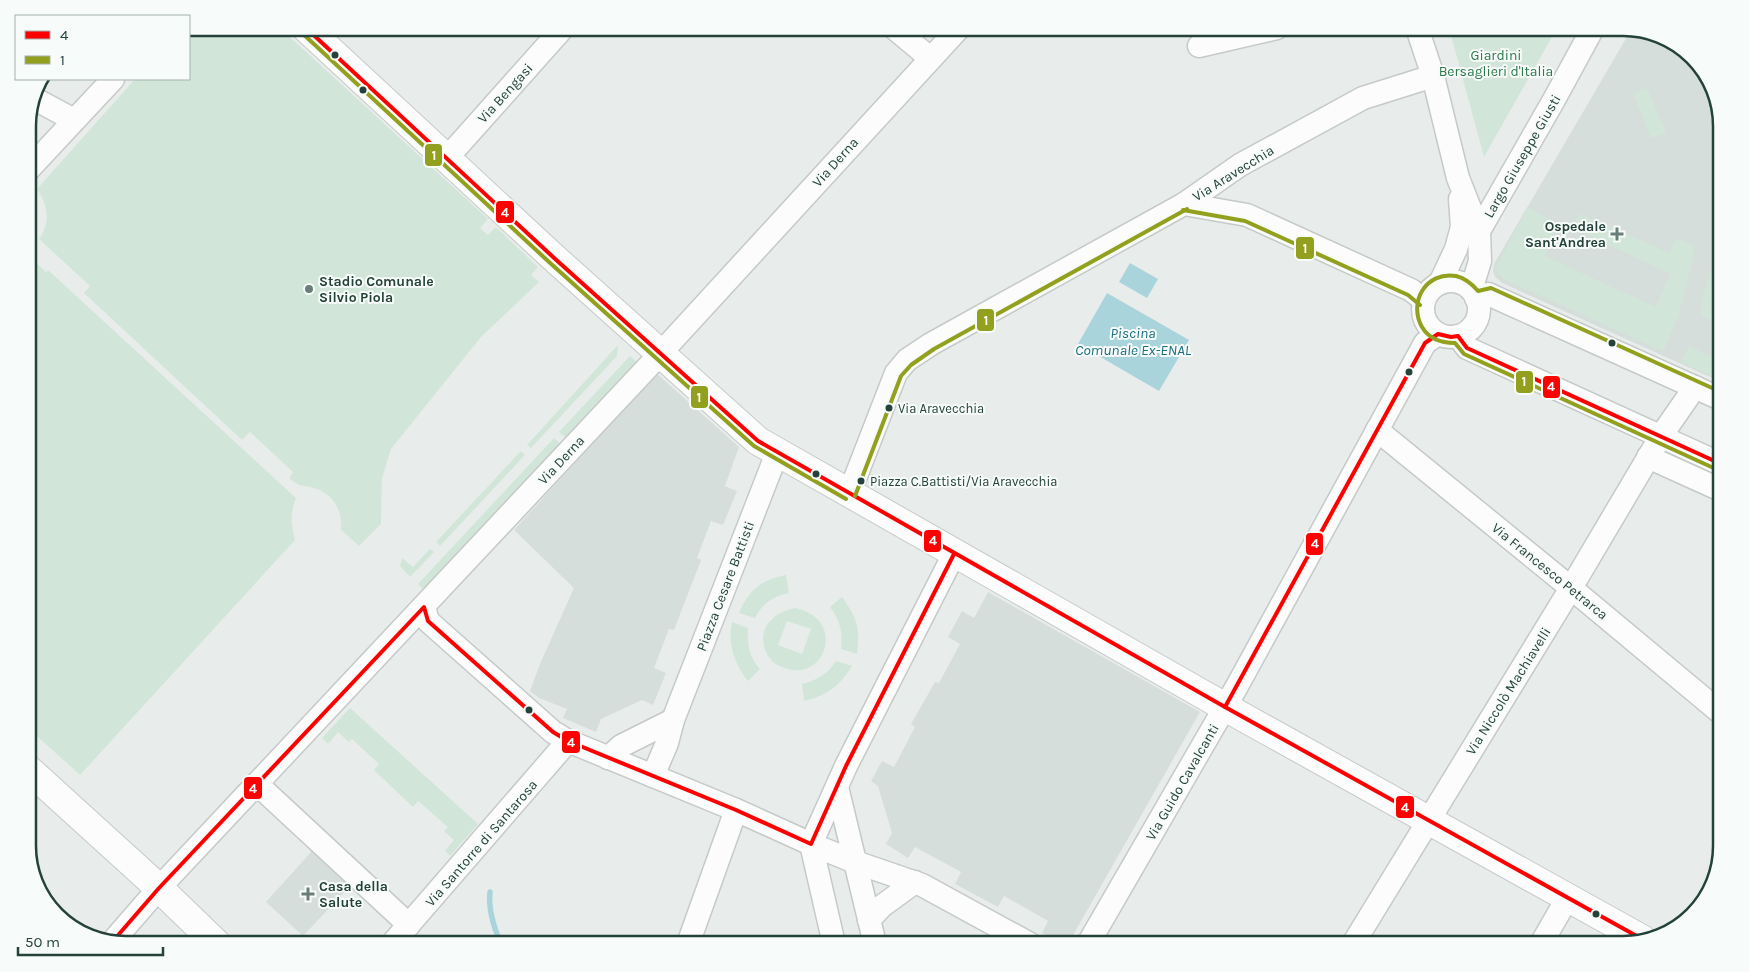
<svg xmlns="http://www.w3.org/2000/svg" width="1749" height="972" viewBox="0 0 1749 972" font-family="Karla,sans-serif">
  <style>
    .built { fill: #d6dedb }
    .green { fill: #d1e6d8; fill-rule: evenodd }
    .water { fill: #a9d4db }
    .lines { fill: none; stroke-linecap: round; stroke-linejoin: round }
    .stream { stroke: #a9d4db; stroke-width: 5.5 }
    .minor-casing { stroke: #c5cac8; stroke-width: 25 }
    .tertiary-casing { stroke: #c5cac8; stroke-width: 30 }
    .secondary-casing { stroke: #c3cbc8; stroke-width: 30 }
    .minor { stroke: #fcfcfc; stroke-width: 22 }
    .tertiary { stroke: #fcfcfc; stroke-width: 28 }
    .secondary { stroke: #fcfcfc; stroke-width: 28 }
    .bus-1-casing { stroke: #f7fbf9; stroke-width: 8 }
    .bus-2-casing { stroke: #f7fbf9; stroke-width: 8 }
    .bus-1 { stroke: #f00; stroke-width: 4 }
    .bus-2 { stroke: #92a01d; stroke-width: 4 }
    .bus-dot { fill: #24423a; stroke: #f7fbf9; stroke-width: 2 }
    .poi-dot { fill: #697e78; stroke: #f7fbf9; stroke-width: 2 }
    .labels { text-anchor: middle; stroke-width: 4; stroke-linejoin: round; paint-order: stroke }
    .bus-label { font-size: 13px; fill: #24423a; stroke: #f7fbf9; text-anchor: start }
    .park-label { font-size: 14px; fill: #2d7a4b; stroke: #f7fbf9 }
    .street-label { font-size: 14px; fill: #24423a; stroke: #f7fbf9 }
    .poi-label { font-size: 14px; font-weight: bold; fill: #24423a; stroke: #f7fbf9; text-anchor: start }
    .water-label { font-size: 15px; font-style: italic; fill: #1c6f80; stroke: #f7fbf9 }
    .rim { fill: none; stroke: #24423a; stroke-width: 2.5 }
    .line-badge { stroke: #f7fbf9; stroke-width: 2 }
    .badge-label { font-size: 14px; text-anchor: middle; font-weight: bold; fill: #fff }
  </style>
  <rect width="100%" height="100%" fill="#e8edeb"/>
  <g class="built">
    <polygon points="1631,30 1672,41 1705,72 1721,120 1721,382 1502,283 1495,277 1493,271 1494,264"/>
    <polygon points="655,372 739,447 725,486 737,491 723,525 711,521 697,558 701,560 674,630 669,629 654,668 666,673 653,705 642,700 601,719 596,732 563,718 567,709 539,698 530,691 540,664 574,588 514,530 594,442"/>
    <polygon points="988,592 1200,712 1068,944 1063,944 1042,933 1048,921 1004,896 998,907 955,884 961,872 915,847 908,858 886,844 892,833 878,786 871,781 882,761 894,767 915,727 911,724 935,682 939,683 960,644 948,637 962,611 974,618"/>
    <polygon points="312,851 350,886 303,936 266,902"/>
  </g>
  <g class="green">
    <path d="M189,28H280L488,219L480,228L488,235L496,227L538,267L531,275L539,282L481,337L391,449L382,478L381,524L359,546L341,530C343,510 333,494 314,488C301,484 301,488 289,478L293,472L250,432L242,440L84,293L90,286L39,239C51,222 48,206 37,189L135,79H189Z"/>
    <polygon points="1449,28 1557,28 1484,157"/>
    <polygon points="1647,88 1666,133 1651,138 1633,93"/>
    <polygon points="1528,208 1559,224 1544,256 1655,307 1671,274 1573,228 1579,214 1669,253 1676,238 1695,247 1679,314 1663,351 1504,279 1496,270 1498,264"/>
    <polygon points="1720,238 1721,239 1721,324 1701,315 1703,297"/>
    <path d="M28,255L46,272L48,270L296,498C290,513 291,524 295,540L80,775L28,728Z"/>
    <polygon points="618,345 617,356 531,448 527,445"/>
    <polygon points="1689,346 1715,358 1710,366 1721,372 1721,380 1681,362"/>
    <polygon points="630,356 637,362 566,438 559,432"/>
    <polygon points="554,438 560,444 426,592 418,584"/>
    <polygon points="521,451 525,455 440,546 436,542"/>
    <polygon points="430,549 434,552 410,577 400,566 402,558 413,567"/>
    <path d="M786,575L789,593C773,596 762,604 755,618L739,613C748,591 762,579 786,575Z"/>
    <path d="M842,597C857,618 861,628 857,654L841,649C843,632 840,620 830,607Z"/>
    <path d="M795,608C849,619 824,686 782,667C775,665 769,659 766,652C756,628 774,612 795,608ZM787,621L811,629L802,654L778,645Z"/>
    <path d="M732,622L748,628C747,644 749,657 760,669L748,681C735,664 727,644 732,622Z"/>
    <path d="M836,661L852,666C840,686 826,696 804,701L802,684C817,680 828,674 836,661Z"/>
    <polygon points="350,708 478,824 450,856 445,851 454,840 444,831 448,827 418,801 413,807 374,770 379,764 352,739 349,742 338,732 328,744 322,738"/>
  </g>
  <g class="water">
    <polygon points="1130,263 1158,279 1147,298 1119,282"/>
    <polygon points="1107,293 1189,340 1159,391 1078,344"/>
  </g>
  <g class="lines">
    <path class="stream" d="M490,892C488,910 494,928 501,944"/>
    <g class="minor-casing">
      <g id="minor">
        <polyline points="894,28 930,58"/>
        <polyline points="1417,28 1433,76 1458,178 1479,231 1480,261 1471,290"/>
        <polyline points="1199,46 1277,28"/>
        <polyline points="33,98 74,120"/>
        <polyline points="447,158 563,28"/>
        <polyline points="28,170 113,79"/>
        <polyline points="1184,204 1247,215 1411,290 1424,300"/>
        <polyline points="1479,231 1555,98 1593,28"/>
        <circle cx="1451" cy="309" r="28"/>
        <polyline points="1440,283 1456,249 1462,227 1460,199"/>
        <polyline points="1476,298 1488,294 1721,399"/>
        <polyline points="1458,336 1467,348 1721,464"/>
        <polyline points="1377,430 1571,588 1721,713"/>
        <polyline points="1648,457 1721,490"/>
        <polyline points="849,494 896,373 907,360 931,344 1184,204 1240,165 1363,98 1433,76"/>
        <polyline points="424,607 428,621 553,732 568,741 736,810 811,844 855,862 922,885 1030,944"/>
        <polyline points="608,758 621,746 673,720"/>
        <polyline points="653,776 667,743 673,720 777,453"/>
        <polyline points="257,784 409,925"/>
        <polyline points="837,787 875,944"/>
        <polyline points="811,844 846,766 954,554"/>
        <polyline points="811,844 834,944"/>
        <polyline points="869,920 882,906 915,882"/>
        <polyline points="113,941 159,888 647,368 959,28"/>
        <polyline points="392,944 568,741"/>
        <polyline points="688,944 736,810"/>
        <polyline points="1088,944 1236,688 1425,343 1438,334"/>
        <polyline points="1353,944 1571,588 1661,436 1695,387"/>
        <polyline points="1541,944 1568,897"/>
      </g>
    </g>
    <g class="tertiary-casing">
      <polyline id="tertiary" points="306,28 553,257 758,441 1225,707 1642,939"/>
    </g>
    <g class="secondary-casing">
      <polyline id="secondary" points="28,769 159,888 217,944"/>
    </g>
    <use href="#minor" class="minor"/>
    <use href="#tertiary" class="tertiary"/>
    <use href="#secondary" class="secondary"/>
    <g class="bus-1-casing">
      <g id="bus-1">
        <polyline points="306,28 553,257 758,441 1225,707 1642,939"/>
        <polyline points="1225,707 1425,343 1438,334 1451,337 1458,336 1467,348 1721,464"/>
        <polyline points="113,941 159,888 424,607 428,621 553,732 568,741 736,810 811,844 846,766 954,554"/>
      </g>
    </g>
    <g class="bus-2-casing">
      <g id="bus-2">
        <polyline points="302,33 549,262 754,446 846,499"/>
        <polyline points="1183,210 1245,221 1408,295 1420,305"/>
        <path d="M1718,470L1464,354L1455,343C1442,343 1429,339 1422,327C1408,302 1426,271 1456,276C1465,278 1472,284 1478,291L1491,288L1721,392"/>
        <polyline points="855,496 901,376 911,365 934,349 1187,209"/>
      </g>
    </g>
    <use href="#bus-1" class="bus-1"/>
    <use href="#bus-2" class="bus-2"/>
  </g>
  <g class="bus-dot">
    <circle cx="335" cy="55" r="4.5"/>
    <circle cx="363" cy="90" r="4.5"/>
    <circle cx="1612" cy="343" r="4.5"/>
    <circle cx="1409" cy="372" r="4.5"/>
    <circle cx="889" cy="408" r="4.5"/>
    <circle cx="816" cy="474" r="4.5"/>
    <circle cx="861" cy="481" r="4.5"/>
    <circle cx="529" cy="710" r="4.5"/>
    <circle cx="1596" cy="914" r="4.5"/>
  </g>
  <g class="poi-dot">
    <path d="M1614.5 226.5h5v5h5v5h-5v5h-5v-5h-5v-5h5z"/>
    <circle cx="309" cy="289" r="5"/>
    <path d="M305.5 886.5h5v5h5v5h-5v5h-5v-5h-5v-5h5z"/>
  </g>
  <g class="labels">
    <g class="bus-label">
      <text x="898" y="413">Via Aravecchia</text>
      <text x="870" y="486">Piazza C.Battisti/Via Aravecchia</text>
    </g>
    <g class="park-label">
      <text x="1496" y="60">Giardini<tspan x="1496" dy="16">Bersaglieri d'Italia</tspan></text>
    </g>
    <g class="street-label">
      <text transform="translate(505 93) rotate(-48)" y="5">Via Bengasi</text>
      <text transform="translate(1522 156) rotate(-60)" y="5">Largo Giuseppe Giusti</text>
      <text transform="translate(835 162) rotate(-48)" y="5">Via Derna</text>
      <text transform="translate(1233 173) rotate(-32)" y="5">Via Aravecchia</text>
      <text transform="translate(561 460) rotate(-47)" y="5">Via Derna</text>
      <text transform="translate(1550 571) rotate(39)" y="5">Via Francesco Petrarca</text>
      <text transform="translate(725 586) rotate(-69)" y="5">Piazza Cesare Battisti</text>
      <text transform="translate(1508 691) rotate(-58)" y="5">Via Niccolò Machiavelli</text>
      <text transform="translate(1182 782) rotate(-60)" y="5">Via Guido Cavalcanti</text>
      <text transform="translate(481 843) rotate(-49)" y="5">Via Santorre di Santarosa</text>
    </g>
    <g class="poi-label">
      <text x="1606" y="231" text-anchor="end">Ospedale<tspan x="1606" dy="16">Sant'Andrea</tspan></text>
      <text x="319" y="286">Stadio Comunale<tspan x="319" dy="16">Silvio Piola</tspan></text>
      <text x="319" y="891">Casa della<tspan x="319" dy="16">Salute</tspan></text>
    </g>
    <g class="water-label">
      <text x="1133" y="338">Piscina<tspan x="1133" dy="17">Comunale Ex-ENAL</tspan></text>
    </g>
  </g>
  <path d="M0 0H1749V972H0ZM126 36H1623A90 90 0 0 1 1713 126V846A90 90 0 0 1 1623 936H126A90 90 0 0 1 36 846V126A90 90 0 0 1 126 36Z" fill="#f7fbf9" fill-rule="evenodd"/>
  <path class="rim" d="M126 36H1623A90 90 0 0 1 1713 126V846A90 90 0 0 1 1623 936H126A90 90 0 0 1 36 846V126A90 90 0 0 1 126 36Z"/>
  <g class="line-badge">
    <rect x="424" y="143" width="19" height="24" rx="5" fill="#92a01d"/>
    <rect x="495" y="200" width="20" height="24" rx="5" fill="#f00"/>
    <rect x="1295" y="236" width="20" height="24" rx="5" fill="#92a01d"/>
    <rect x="976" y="308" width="19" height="24" rx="5" fill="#92a01d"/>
    <rect x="1515" y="370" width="19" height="24" rx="5" fill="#92a01d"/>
    <rect x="1542" y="375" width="19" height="24" rx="5" fill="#f00"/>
    <rect x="690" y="385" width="19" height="24" rx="5" fill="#92a01d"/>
    <rect x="923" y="529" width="19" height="24" rx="5" fill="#f00"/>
    <rect x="1305" y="532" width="19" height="24" rx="5" fill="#f00"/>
    <rect x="561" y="730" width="20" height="24" rx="5" fill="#f00"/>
    <rect x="243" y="776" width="20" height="24" rx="5" fill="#f00"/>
    <rect x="1395" y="795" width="20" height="24" rx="5" fill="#f00"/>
  </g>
  <g class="badge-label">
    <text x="434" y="160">1</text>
    <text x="505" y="217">4</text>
    <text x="1305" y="253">1</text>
    <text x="986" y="325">1</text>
    <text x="1524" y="386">1</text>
    <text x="1551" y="391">4</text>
    <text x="699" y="402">1</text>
    <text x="933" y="545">4</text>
    <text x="1315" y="548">4</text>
    <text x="571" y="747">4</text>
    <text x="253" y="793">4</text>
    <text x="1405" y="812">4</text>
  </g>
  <rect x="15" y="15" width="175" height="65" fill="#f7fbf9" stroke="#a3b1ad"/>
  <rect x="25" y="31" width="25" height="8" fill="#ff0000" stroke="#a3b1ad"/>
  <text x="60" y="40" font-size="15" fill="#24423a">4</text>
  <rect x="25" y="56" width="25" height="8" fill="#92a01d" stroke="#a3b1ad"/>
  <text x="60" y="65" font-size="15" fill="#24423a">1</text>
  <path d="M18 947v8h145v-8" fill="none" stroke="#24423a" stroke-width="2.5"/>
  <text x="25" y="947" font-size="15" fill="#24423a" stroke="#f7fbf9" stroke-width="4" paint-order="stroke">50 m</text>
</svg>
